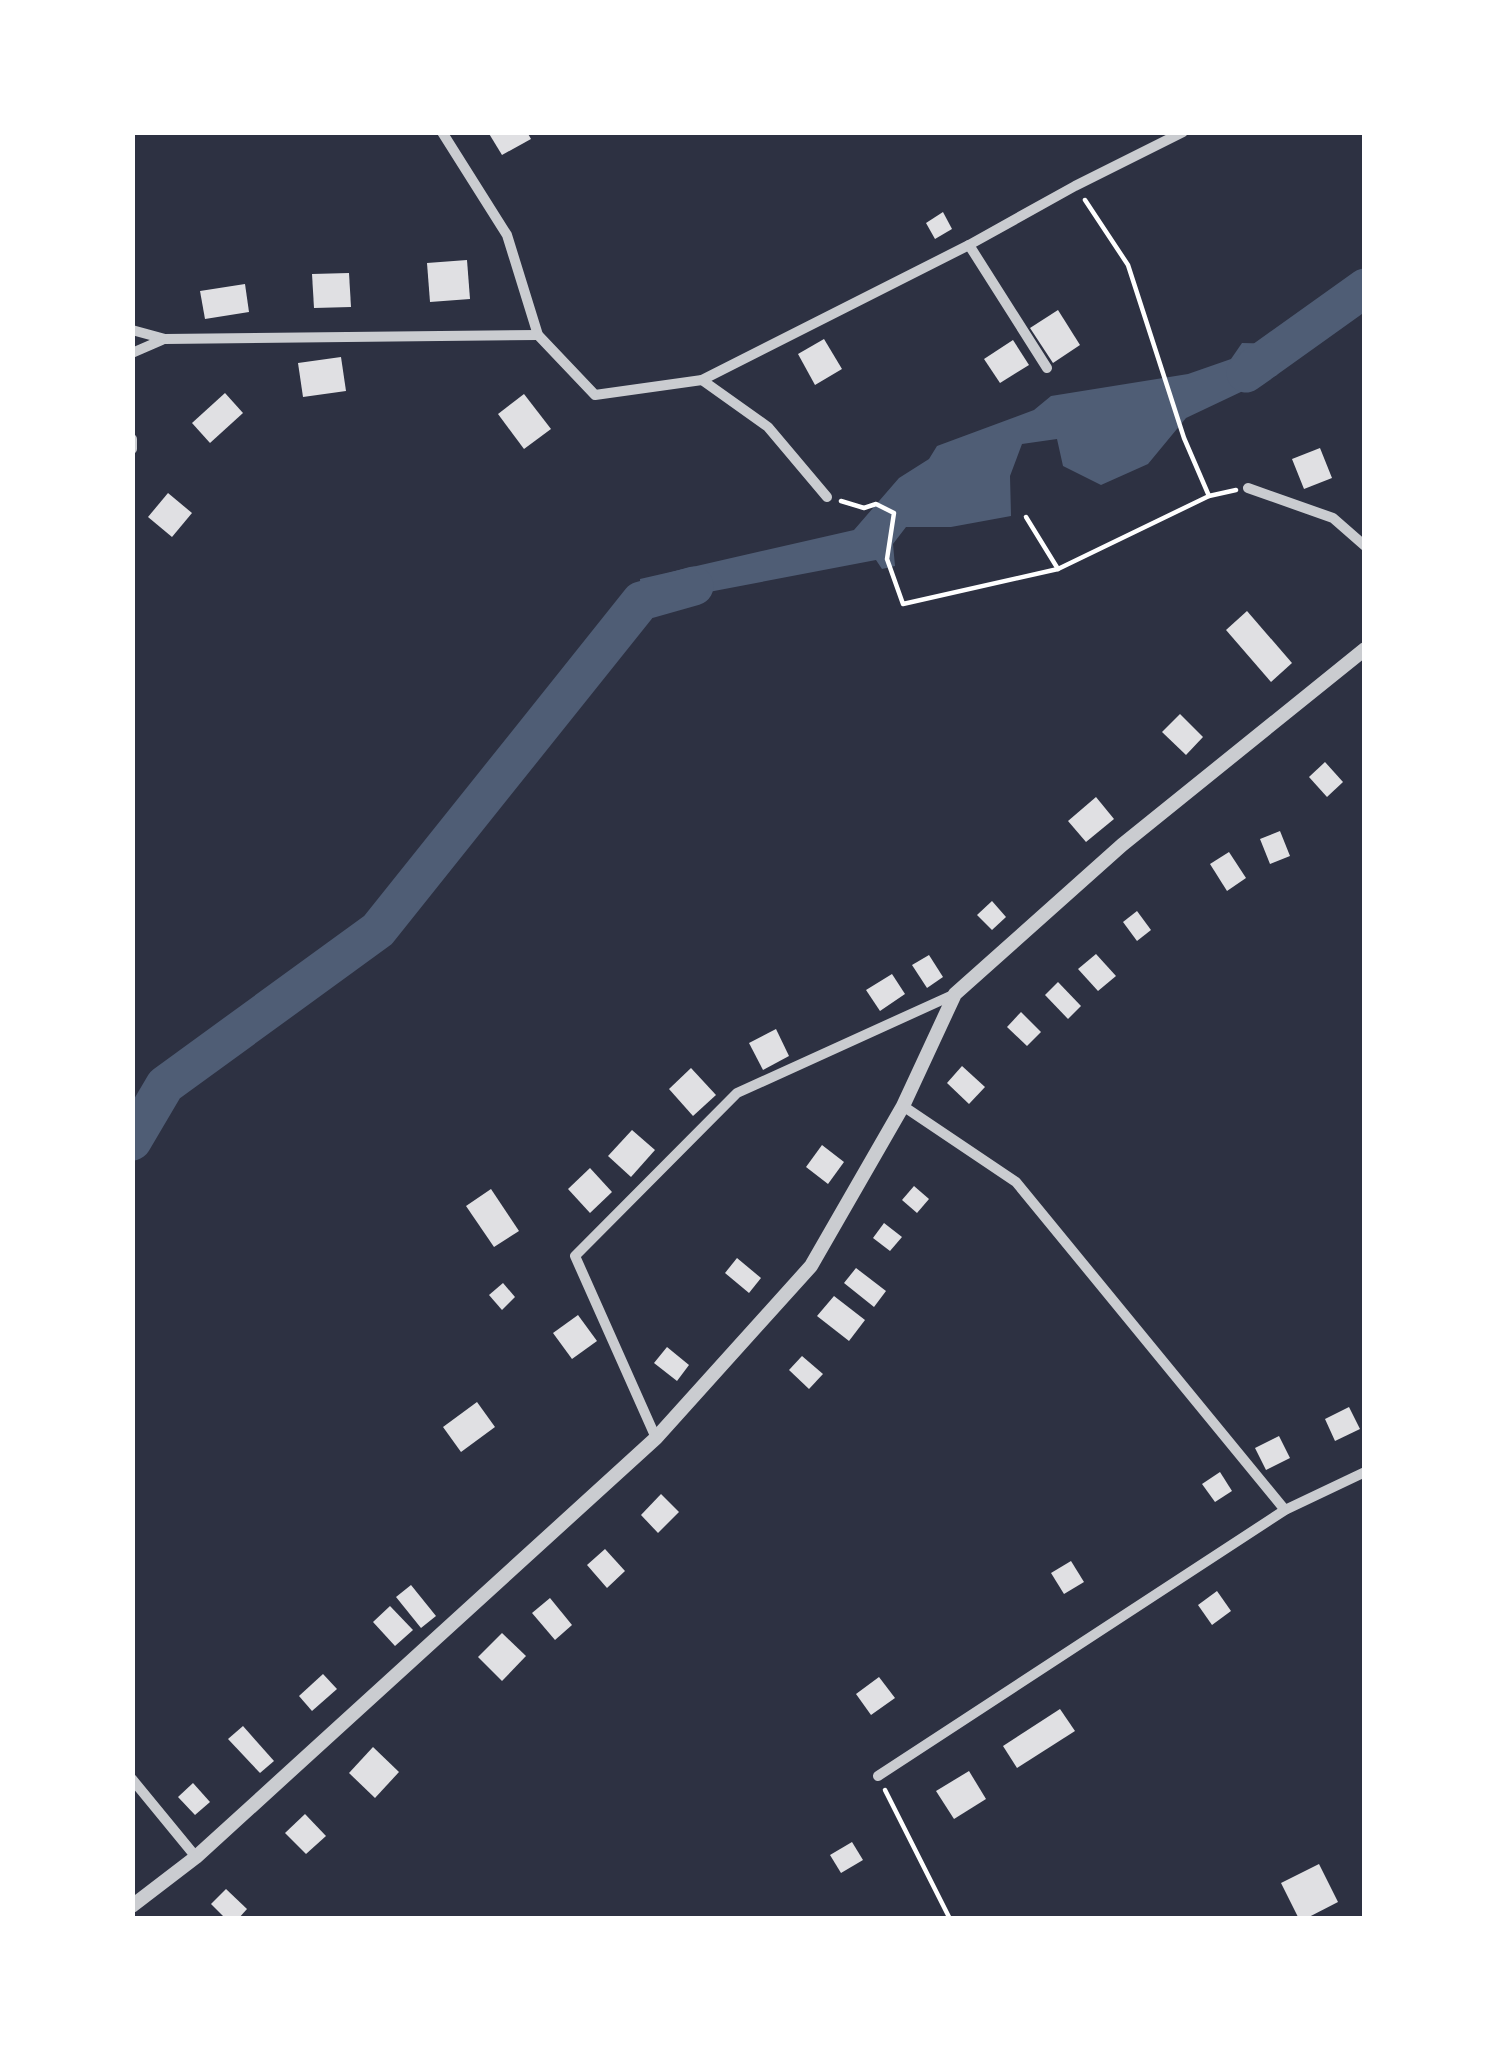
<svg xmlns="http://www.w3.org/2000/svg" width="1497" height="2051" viewBox="0 0 1497 2051" font-family="'Exo 2',sans-serif">
  <style>
    .water { fill: #4f5d75 }
    .lines { fill: none; stroke-linecap: round; stroke-linejoin: round }
    .river { stroke: #4f5d75; stroke-width: 39 }
    .building { fill: #e0e0e3 }
    .path { stroke: #fff; stroke-width: 4.5 }
    .minor { stroke: #caccd0; stroke-width: 10 }
    .tertiary { stroke: #caccd0; stroke-width: 14 }
  </style>
  <rect width="100%" height="100%" fill="#2d3142"/>
  <polygon class="water" points="1242,343 1287,344 1277,375 1186,418 1148,464 1101,485 1063,466 1057,439 1022,444 1010,476 1011,516 951,527 906,527 893,544 895,566 882,569 876,560 693,595 658,616 641,601 640,579 854,530 899,478 929,459 937,446 1034,410 1051,396 1188,374 1231,359"/>
  <g class="lines">
    <g class="river">
      <polyline points="1246,373 1365,288"/>
      <polyline points="132,1141 165,1085 378,930 641,601 694,586"/>
    </g>
  </g>
  <g class="building">
    <polygon points="488,132 527,132 531,139 502,155"/>
    <polygon points="943,212 952,229 935,239 926,223"/>
    <polygon points="467,260 470,299 430,302 427,263"/>
    <polygon points="349,273 351,307 314,308 312,274"/>
    <polygon points="245,284 249,312 205,319 200,291"/>
    <polygon points="1058,310 1080,345 1053,363 1030,328"/>
    <polygon points="824,339 842,369 815,385 798,354"/>
    <polygon points="1013,340 1029,365 1000,383 984,359"/>
    <polygon points="341,357 346,391 303,397 298,363"/>
    <polygon points="225,393 243,413 210,443 192,423"/>
    <polygon points="524,394 551,429 524,449 498,414"/>
    <polygon points="1320,448 1332,478 1304,489 1292,459"/>
    <polygon points="168,493 192,513 172,537 148,517"/>
    <polygon points="1247,611 1292,663 1271,682 1226,630"/>
    <polygon points="1180,714 1203,737 1186,755 1162,732"/>
    <polygon points="1325,762 1343,782 1327,797 1309,777"/>
    <polygon points="1096,797 1114,819 1086,842 1068,821"/>
    <polygon points="1280,831 1290,856 1270,864 1260,839"/>
    <polygon points="1229,852 1246,878 1227,891 1210,864"/>
    <polygon points="992,901 1006,917 992,930 977,915"/>
    <polygon points="1137,911 1151,930 1137,941 1123,922"/>
    <polygon points="1096,954 1116,976 1098,991 1078,969"/>
    <polygon points="929,955 943,977 927,988 912,965"/>
    <polygon points="892,974 905,994 880,1011 866,990"/>
    <polygon points="1058,982 1081,1006 1068,1019 1045,995"/>
    <polygon points="1021,1012 1041,1032 1027,1046 1007,1027"/>
    <polygon points="776,1029 789,1056 763,1070 749,1043"/>
    <polygon points="962,1066 985,1087 969,1104 947,1083"/>
    <polygon points="691,1068 716,1095 693,1116 669,1089"/>
    <polygon points="632,1130 655,1150 631,1177 608,1156"/>
    <polygon points="822,1145 844,1162 828,1184 806,1167"/>
    <polygon points="590,1168 612,1192 590,1213 568,1189"/>
    <polygon points="914,1186 929,1199 917,1213 902,1200"/>
    <polygon points="491,1189 519,1231 494,1247 466,1206"/>
    <polygon points="884,1223 902,1237 890,1251 873,1238"/>
    <polygon points="737,1258 761,1278 749,1293 725,1273"/>
    <polygon points="856,1268 886,1291 874,1307 844,1283"/>
    <polygon points="503,1283 515,1297 502,1310 489,1295"/>
    <polygon points="834,1296 865,1320 849,1341 817,1316"/>
    <polygon points="578,1315 597,1341 572,1359 553,1333"/>
    <polygon points="667,1347 689,1365 677,1381 654,1363"/>
    <polygon points="802,1356 823,1374 809,1389 789,1370"/>
    <polygon points="477,1402 495,1427 461,1452 443,1427"/>
    <polygon points="1349,1407 1360,1429 1335,1441 1325,1419"/>
    <polygon points="1279,1436 1290,1458 1266,1470 1255,1448"/>
    <polygon points="1220,1472 1232,1491 1215,1502 1202,1484"/>
    <polygon points="661,1494 679,1512 658,1533 641,1515"/>
    <polygon points="605,1549 625,1571 607,1588 587,1565"/>
    <polygon points="1071,1561 1084,1582 1064,1594 1051,1573"/>
    <polygon points="411,1585 436,1616 421,1628 396,1597"/>
    <polygon points="1217,1591 1231,1611 1212,1625 1198,1605"/>
    <polygon points="550,1598 572,1625 555,1640 532,1613"/>
    <polygon points="390,1606 413,1630 395,1646 373,1622"/>
    <polygon points="502,1633 526,1656 502,1681 478,1657"/>
    <polygon points="323,1674 337,1689 312,1711 299,1696"/>
    <polygon points="879,1677 895,1698 871,1715 856,1694"/>
    <polygon points="1060,1709 1075,1731 1017,1768 1003,1746"/>
    <polygon points="243,1726 274,1761 260,1773 228,1739"/>
    <polygon points="373,1747 399,1772 375,1798 349,1773"/>
    <polygon points="969,1771 986,1799 954,1819 936,1791"/>
    <polygon points="193,1783 210,1802 195,1815 178,1797"/>
    <polygon points="305,1814 326,1836 306,1854 285,1833"/>
    <polygon points="852,1842 863,1860 841,1873 830,1855"/>
    <polygon points="1319,1864 1338,1902 1305,1919 1299,1919 1281,1883"/>
    <polygon points="226,1889 247,1909 238,1919 226,1919 211,1904"/>
  </g>
  <g class="lines">
    <g class="path">
      <polyline points="1085,200 1128,265 1184,438 1209,496"/>
      <polyline points="841,501 864,508 876,504 894,513 887,559 903,604 1058,569 1209,496 1236,490"/>
      <polyline points="1026,517 1058,569"/>
      <polyline points="885,1790 950,1919"/>
    </g>
    <g class="minor">
      <polyline points="442,132 507,235 538,335 595,395 702,380 969,245 1075,186 1183,132"/>
      <polyline points="969,245 1047,368"/>
      <polyline points="132,330 165,339 538,335"/>
      <polyline points="132,353 162,340"/>
      <polyline points="702,380 768,427 827,497"/>
      <polyline points="132,439 132,449"/>
      <polyline points="1248,488 1333,518 1365,546"/>
      <polyline points="903,1106 1016,1182 1285,1510"/>
      <polyline points="656,1438 575,1256 737,1093 955,994"/>
      <polyline points="878,1776 1285,1510 1365,1472"/>
      <polyline points="132,1779 196,1857"/>
    </g>
    <polyline class="tertiary" points="132,1906 196,1857 656,1438 811,1266 903,1106 955,994 1122,845 1365,649"/>
  </g>
  <rect width="1497" height="2051" fill="none" stroke="#ffffff" stroke-width="270"/>
</svg>
